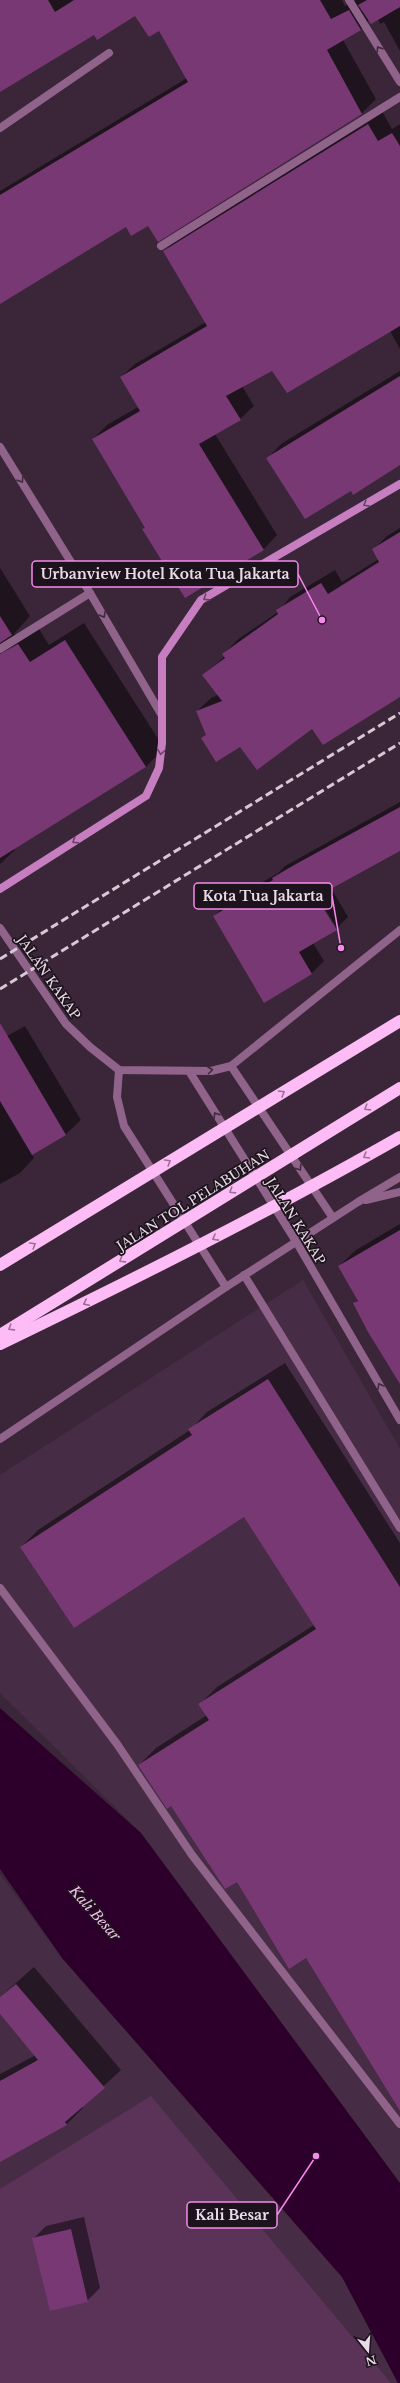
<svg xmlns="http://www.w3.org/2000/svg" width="400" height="2383" viewBox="0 0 400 2383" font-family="'Libre Baskerville',serif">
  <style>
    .built { fill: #472c45 }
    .green { fill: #5b3258 }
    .water { fill: #2d002b }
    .shadow { fill: #0007; fill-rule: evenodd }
    .building { fill: #783874 }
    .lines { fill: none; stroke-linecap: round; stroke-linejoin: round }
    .lane { stroke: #90638b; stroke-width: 8 }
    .street { stroke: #90638b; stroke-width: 8 }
    .secondary { stroke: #c67ec0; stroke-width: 8 }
    .highway { stroke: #febcf7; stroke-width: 12 }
    .rail { stroke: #d7c8d5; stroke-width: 3; stroke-dasharray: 8 4; stroke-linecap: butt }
    .oneway { stroke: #402b3d }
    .oneway2 { stroke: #694366 }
    .oneway3 { stroke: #997094 }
    .labels { text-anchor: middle; stroke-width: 3.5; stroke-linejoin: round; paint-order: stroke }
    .street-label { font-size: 13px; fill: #e9dbe7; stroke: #1d131c }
    .water-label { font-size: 14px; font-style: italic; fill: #f7bff0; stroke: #1d131c }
    .leader { fill: none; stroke: #f689ed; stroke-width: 1.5 }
    .callout-dot { fill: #f689ed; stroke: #1d131c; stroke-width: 1.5 }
    .callout { fill: #1d131c; stroke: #f689ed; stroke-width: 1.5 }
    .callout-label { font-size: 14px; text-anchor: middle; font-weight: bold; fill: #e9dbe7 }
  </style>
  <rect width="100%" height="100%" fill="#3b2639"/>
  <g class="built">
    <polygon points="303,1280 400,1449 400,2183 141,1833 0,1693 0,1475"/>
    <polygon points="0,1874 62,1958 342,2277 398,2383 0,2383"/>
  </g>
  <polygon class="green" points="151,2096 391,2383 0,2383 0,2189"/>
  <polygon class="water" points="0,1708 141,1833 400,2183 400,2383 398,2383 342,2277 62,1958 0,1869"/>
  <g class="shadow">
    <polygon points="0,0 342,0 345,6 356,0 400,0 400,51 384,22 380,24 378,19 369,20 361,29 343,40 376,99 362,113 158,240 149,224 126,226 0,303 0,191 187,78 159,30 135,14 94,34 0,91"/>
    <polygon points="382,111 392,129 400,124 400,349 390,331 272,369 242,386 254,406 240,419 215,434 277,535 264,549 185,597 143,530 146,527 93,439 107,425 138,407 121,377 135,364 206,322 164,251 178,237"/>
    <polygon points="400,371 400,464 351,490 268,458 281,444"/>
    <polygon points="400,528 400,695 313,728 241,746 207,734 197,711 211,698 218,695 204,675 225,656 224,654 237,640 278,612 290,597 335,570 342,582 379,559 373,550 387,536"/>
    <polygon points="0,568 30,616 14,634 22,636 37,626 49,645 84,623 164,748 146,767 13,848 15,850 0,864"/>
    <path d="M400,802V849L331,888L348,917L336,929L313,943L324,961L312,973L264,1001L214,916L226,904L278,873L285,866ZM315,892L336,927H334L313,893Z"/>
    <polygon points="25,1026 81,1120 66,1134 32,1154 34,1158 20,1173 0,1184 0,1040"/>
    <polygon points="400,1224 400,1383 355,1303 358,1299 339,1266 356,1250"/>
    <polygon points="285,1363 400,1543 400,2087 307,1957 237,1880 139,1765 156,1748 207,1715 200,1704 217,1687 314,1625 245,1516 21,1547 38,1530 190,1430 207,1412"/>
    <polygon points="34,1967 121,2070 82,2106 83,2108 66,2125 0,2161 0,2074 36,2055 0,2013 0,1997"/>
    <polygon points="84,2217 100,2288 87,2301 33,2239 46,2226"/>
  </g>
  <g class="building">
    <polygon points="0,0 48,0 55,12 74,0 320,0 331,19 349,10 361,30 327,50 362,114 158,242 148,226 131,236 126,227 0,304 0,195 188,82 159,31 149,37 135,16 97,40 94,35 0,92"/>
    <polygon points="367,0 400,0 400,7 371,24 358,5"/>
    <polygon points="368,124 378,141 392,133 400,146 400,326 287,393 272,371 226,396 241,420 199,444 264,550 185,598 142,529 145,528 92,439 140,411 120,377 207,326 163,251"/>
    <polygon points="400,376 400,465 353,495 351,491 305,519 266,458"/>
    <polygon points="400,532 400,697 323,745 312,729 257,770 240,747 216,762 201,738 206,735 196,711 222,701 202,675 225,658 222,654 278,614 276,610 321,583 328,594 379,562 372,549"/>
    <polygon points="0,616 12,635 0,643"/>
    <polygon points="65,640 146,767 0,858 0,654 18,644 30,662"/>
    <polygon points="400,807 400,851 316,897 337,930 299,952 312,974 264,1003 213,916 273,880 272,878 296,864"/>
    <polygon points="0,1023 66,1135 32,1155 0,1101"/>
    <polygon points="400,1230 400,1384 368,1332 353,1303 358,1301 338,1266"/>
    <polygon points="268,1379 400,1587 400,2111 306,1958 289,1969 237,1882 225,1889 171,1806 167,1809 138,1765 209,1720 198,1704 316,1629 244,1517 74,1628 20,1547 192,1435 188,1429"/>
    <polygon points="16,1984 105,2088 65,2122 67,2125 0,2162 0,2081 38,2060 0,2014 0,1997"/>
    <polygon points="71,2229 88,2302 50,2311 32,2238"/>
  </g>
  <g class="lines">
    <g class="lane">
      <polyline points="0,128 109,53"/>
      <polyline points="0,649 90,593"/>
      <polyline points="244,1275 400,1528"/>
      <polyline points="0,1439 226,1287"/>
      <polyline points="0,1588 117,1744 192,1855 400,2124"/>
    </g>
    <g class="street">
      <polyline points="349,0 400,82"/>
      <polyline points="161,246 400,97"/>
      <polyline points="0,447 90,593 161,714"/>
      <polyline points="0,928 66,1024 90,1047 119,1070 211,1071 231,1066 400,930"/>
      <polyline points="231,1066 333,1218"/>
      <polyline points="119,1070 117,1097 124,1126 226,1287 358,1202 400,1177"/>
      <polyline points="189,1071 297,1243 400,1420"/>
      <polyline points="366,1200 400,1192"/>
    </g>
    <polyline class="secondary" points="0,889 146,796 159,768 162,743 162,657 201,600 400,484"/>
    <g class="highway">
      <polyline points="0,1265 400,1021"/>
      <polyline points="0,1335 400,1088"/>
      <path d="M0,1344C135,1279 269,1212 400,1137"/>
    </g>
    <g class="rail">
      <polyline points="0,959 400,713"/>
      <polyline points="0,989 400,743"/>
    </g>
  </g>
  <defs><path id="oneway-chevron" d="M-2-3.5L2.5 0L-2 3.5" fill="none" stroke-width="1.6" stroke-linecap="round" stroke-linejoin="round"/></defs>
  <g class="oneway">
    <use href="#oneway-chevron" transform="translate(379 49) rotate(-122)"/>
    <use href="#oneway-chevron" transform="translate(21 480) rotate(58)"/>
    <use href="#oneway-chevron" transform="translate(103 615) rotate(60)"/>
    <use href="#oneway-chevron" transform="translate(210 1070) rotate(-7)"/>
    <use href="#oneway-chevron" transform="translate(216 1115) rotate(-122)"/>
    <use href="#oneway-chevron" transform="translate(299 1168) rotate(56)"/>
    <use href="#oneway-chevron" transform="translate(380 1386) rotate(-120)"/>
  </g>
  <g class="oneway2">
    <use href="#oneway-chevron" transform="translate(366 504) rotate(150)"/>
    <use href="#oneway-chevron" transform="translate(206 598) rotate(147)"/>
    <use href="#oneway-chevron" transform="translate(161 752) rotate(98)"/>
    <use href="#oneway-chevron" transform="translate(75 841) rotate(148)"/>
  </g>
  <g class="oneway3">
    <use href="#oneway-chevron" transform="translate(282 1093) rotate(-31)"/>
    <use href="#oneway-chevron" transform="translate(367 1108) rotate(148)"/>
    <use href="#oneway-chevron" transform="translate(366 1156) rotate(150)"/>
    <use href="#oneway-chevron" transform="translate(168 1162) rotate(-31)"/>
    <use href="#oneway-chevron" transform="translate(232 1191) rotate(148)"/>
    <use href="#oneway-chevron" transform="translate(215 1238) rotate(152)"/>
    <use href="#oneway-chevron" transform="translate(33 1245) rotate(-31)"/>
    <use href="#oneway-chevron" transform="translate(122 1260) rotate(148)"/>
    <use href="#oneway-chevron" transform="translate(86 1303) rotate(154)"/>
    <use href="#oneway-chevron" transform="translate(11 1328) rotate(148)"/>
  </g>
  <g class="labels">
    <g class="street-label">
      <text transform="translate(49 977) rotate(55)" y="5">JALAN KAKAP</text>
      <text transform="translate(193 1200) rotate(-32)" y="5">JALAN TOL PELABUHAN</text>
      <text transform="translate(296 1221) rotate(58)" y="5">JALAN KAKAP</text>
    </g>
    <g class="water-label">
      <text transform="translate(95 1913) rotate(48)" y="5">Kali Besar</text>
    </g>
  </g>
  <path class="leader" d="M322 620L298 574M341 948L332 896M316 2156L277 2215"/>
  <g class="callout-dot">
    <circle cx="322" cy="620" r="4"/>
    <circle cx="341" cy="948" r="4"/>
    <circle cx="316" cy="2156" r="4"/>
  </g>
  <g class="callout">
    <rect x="32" y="561" width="266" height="26" rx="4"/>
    <rect x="194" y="883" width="138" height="26" rx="4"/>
    <rect x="187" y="2202" width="90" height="26" rx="4"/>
  </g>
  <g class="callout-label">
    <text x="165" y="579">Urbanview Hotel Kota Tua Jakarta</text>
    <text x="263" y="901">Kota Tua Jakarta</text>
    <text x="232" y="2220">Kali Besar</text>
  </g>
  <g transform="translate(368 2351) rotate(163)" stroke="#1d131c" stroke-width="3" paint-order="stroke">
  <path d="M0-3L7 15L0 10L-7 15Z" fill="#e9dbe7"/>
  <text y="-6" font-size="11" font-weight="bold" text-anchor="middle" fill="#e9dbe7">N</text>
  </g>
</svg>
